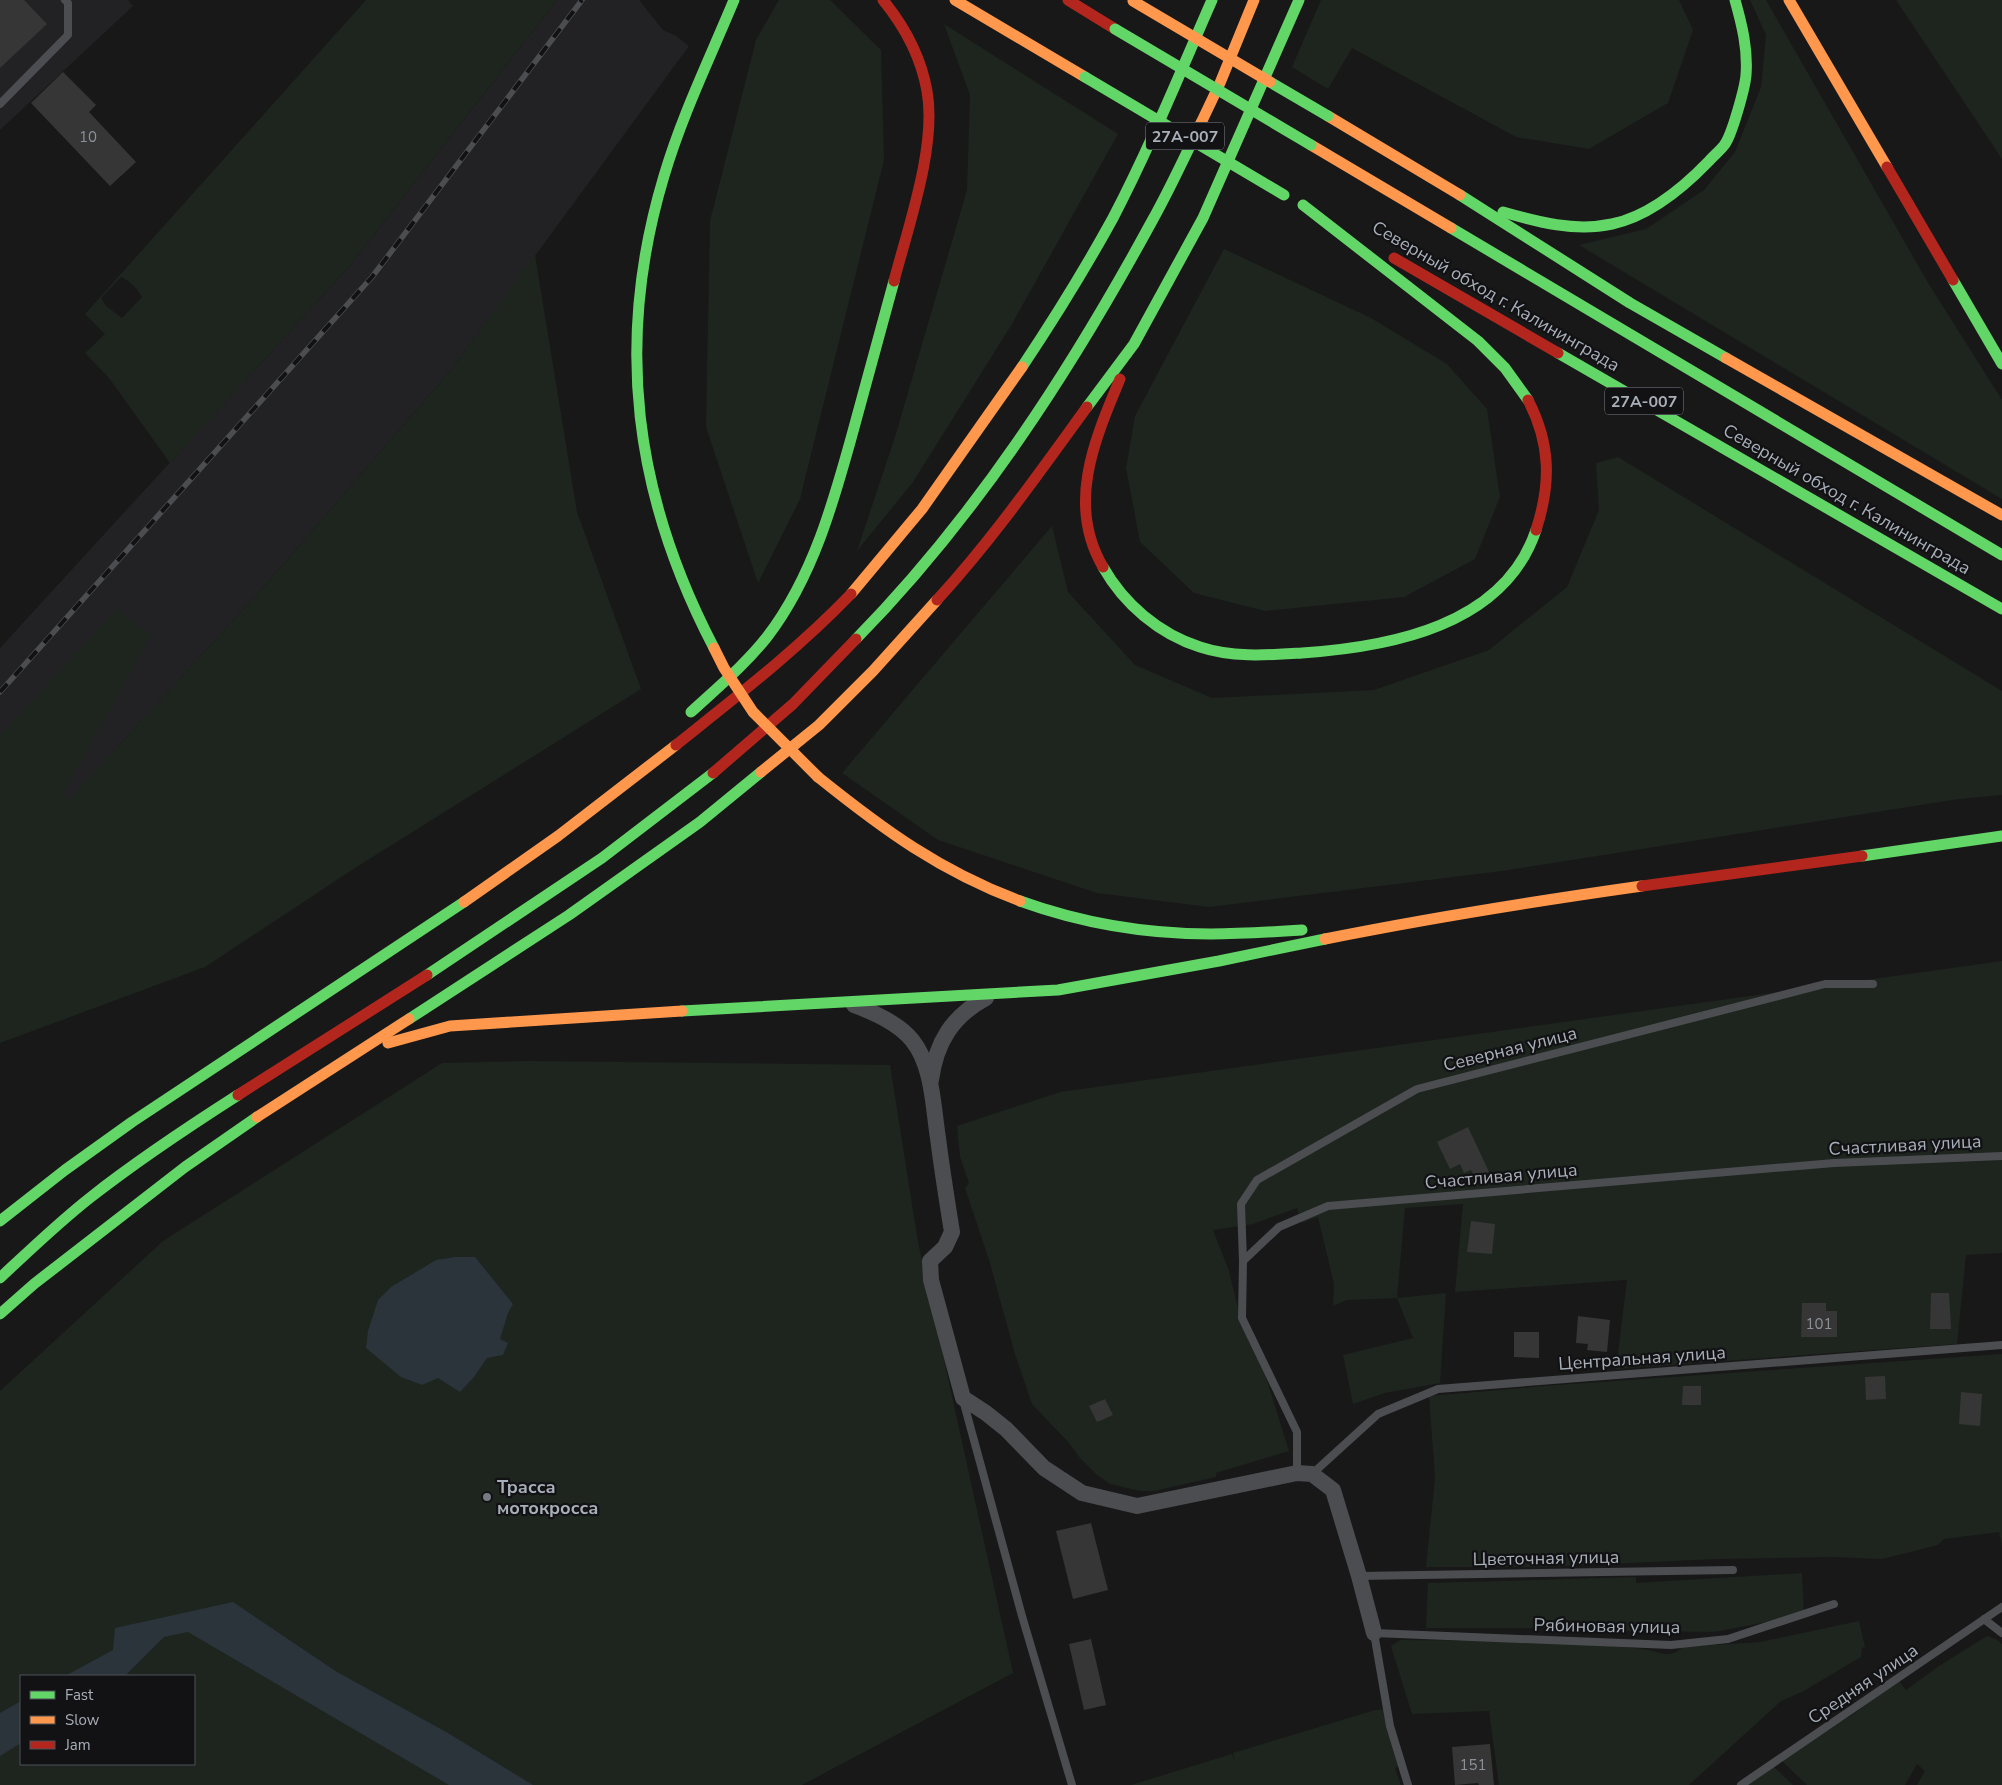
<svg xmlns="http://www.w3.org/2000/svg" width="2002" height="1785" viewBox="0 0 2002 1785" font-family="'Nunito Sans',sans-serif">
  <style>
    .built { fill: #222224 }
    .green { fill: #1d251e; fill-rule: evenodd }
    .water { fill: #2a343a }
    .building { fill: #363637 }
    .lines { fill: none; stroke-linecap: round; stroke-linejoin: round }
    .lane { stroke: #4b4d51; stroke-width: 8 }
    .street { stroke: #4b4d51; stroke-width: 16 }
    .fast { stroke: #63d668; stroke-width: 11 }
    .slow { stroke: #ff974d; stroke-width: 11 }
    .jam { stroke: #b3261e; stroke-width: 11 }
    .rail-casing { stroke: #4b4d50; stroke-width: 5.5 }
    .rail { stroke: #121214; stroke-width: 4; stroke-dasharray: 11; stroke-linecap: butt }
    .fast-bridge { stroke: #63d668; stroke-width: 11 }
    .slow-bridge { stroke: #ff974d; stroke-width: 11 }
    .poi-dot { fill: #767a81; stroke: #121214; stroke-width: 2 }
    .labels { text-anchor: middle; stroke-width: 4.5; stroke-linejoin: round; paint-order: stroke }
    .number-label { font-size: 15px; fill: #8c9198 }
    .shield { fill: #121214; stroke: #7b8088; stroke-width: 1 }
    .shield-label { font-size: 16px; font-weight: bold; fill: #a8afb9 }
    .street-label { font-size: 18px; fill: #a8afb9; stroke: #121214 }
    .poi-label { font-size: 18px; font-weight: bold; fill: #a8afb9; stroke: #121214; text-anchor: start }
  </style>
  <rect width="100%" height="100%" fill="#181818"/>
  <g class="built">
    <polygon points="0,0 128,0 133,6 0,130"/>
    <polygon points="557,0 639,0 663,30 676,36 689,46 452,369 261,590 0,876 0,648 348,268"/>
  </g>
  <g class="green">
    <path d="M366,0H557L348,268L170,463L109,378L85,353L105,334L85,314ZM121,277C131,282 137,288 142,297L122,318L106,306L101,298Z"/>
    <polygon points="779,0 830,0 881,50 884,160 800,499 758,583 706,427 710,221 756,40"/>
    <polygon points="1321,0 1679,0 1693,30 1668,103 1589,149 1516,137 1352,48 1328,89 1292,67"/>
    <polygon points="1750,0 1766,0 1927,281 2002,400 2002,499 1579,245 1646,229 1704,190 1735,152 1761,87 1766,35"/>
    <polygon points="1896,0 2002,0 2002,159"/>
    <polygon points="944,24 1118,134 1012,324 913,482 857,551 895,437 967,190 970,95"/>
    <polygon points="1224,249 1371,318 1447,364 1487,409 1500,497 1475,559 1404,597 1265,611 1194,593 1140,542 1126,468 1135,416"/>
    <polygon points="535,255 577,512 641,689 355,868 205,967 0,1043 0,736 117,609 151,636 63,793 68,801 261,590 452,369"/>
    <polygon points="1618,457 2002,691 2002,795 1959,799 1502,871 1209,907 1097,893 938,840 842,773 1052,526 1068,592 1135,665 1212,698 1374,690 1489,650 1567,587 1599,510 1596,463"/>
    <polygon points="2002,961 2002,1253 1966,1255 1957,1344 1616,1369 1627,1280 1455,1292 1463,1204 1405,1208 1397,1298 1446,1293 1440,1383 1385,1393 1353,1404 1343,1355 1413,1338 1397,1298 1347,1300 1333,1306 1334,1284 1318,1217 1301,1223 1297,1208 1253,1224 1213,1230 1229,1271 1238,1308 1265,1374 1289,1451 1216,1473 1216,1477 1154,1491 1140,1491 1110,1484 1097,1475 1080,1458 1069,1443 1032,1404 1015,1354 989,1260 965,1188 969,1183 960,1157 957,1126 1060,1092"/>
    <path d="M527,1061L890,1065L918,1242L1013,1673L802,1785H0V1391L163,1241L442,1063ZM21,1676H194V1764H21Z"/>
    <polygon points="2002,1354 2002,1546 1999,1532 1944,1539 1938,1545 1882,1559 1830,1557 1716,1559 1543,1567 1426,1567 1435,1478 1429,1396 1557,1385"/>
    <polygon points="1802,1573 1804,1615 1714,1632 1553,1630 1545,1628 1426,1628 1428,1583 1636,1577 1636,1583"/>
    <path d="M1859,1621L1865,1647L1862,1648L1861,1657L1802,1692L1781,1701L1689,1785H1499L1489,1711L1412,1714L1391,1646L1400,1640C1474,1641 1548,1640 1621,1647C1630,1648 1639,1648 1648,1650C1664,1653 1668,1659 1683,1647L1760,1642Z"/>
    <polygon points="1987,1636 1996,1639 2002,1644 2002,1785 1917,1785 1925,1771 1917,1764 1905,1785 1807,1785 1781,1760 1852,1715 1898,1680 1906,1690 1939,1666"/>
    <polygon points="1389,1709 1405,1765 1395,1768 1401,1785 1131,1785 1232,1754 1235,1763 1233,1753 1375,1710"/>
    <polygon points="1773,1766 1793,1785 1747,1785"/>
  </g>
  <g class="water">
    <polygon points="455,1257 475,1257 513,1304 508,1313 500,1339 508,1343 503,1355 487,1358 474,1377 460,1392 438,1378 422,1385 401,1377 366,1348 368,1331 378,1300 391,1287 436,1260"/>
    <polygon points="233,1602 337,1672 448,1733 533,1785 449,1785 188,1632 164,1637 125,1676 65,1676 113,1650 115,1628"/>
    <polygon points="21,1701 21,1743 0,1756 0,1713"/>
  </g>
  <g class="building">
    <polygon points="0,0 24,0 47,24 0,68"/>
    <polygon points="63,72 96,105 89,112 136,162 110,186 31,103"/>
    <polygon points="1468,1127 1489,1172 1476,1179 1471,1170 1464,1173 1460,1164 1450,1169 1437,1142"/>
    <polygon points="1471,1221 1495,1224 1492,1254 1467,1252"/>
    <polygon points="1931,1293 1949,1293 1951,1329 1930,1329"/>
    <polygon points="1802,1303 1826,1303 1826,1311 1837,1311 1837,1337 1801,1337"/>
    <polygon points="1578,1316 1610,1320 1607,1352 1587,1350 1588,1344 1576,1343"/>
    <polygon points="1514,1332 1539,1332 1539,1358 1514,1357"/>
    <polygon points="1885,1376 1886,1399 1866,1400 1865,1377"/>
    <polygon points="1683,1386 1701,1386 1701,1405 1682,1405"/>
    <polygon points="1961,1392 1982,1394 1980,1426 1959,1424"/>
    <polygon points="1105,1399 1113,1415 1097,1422 1089,1406"/>
    <polygon points="1091,1523 1108,1590 1073,1599 1056,1531"/>
    <polygon points="1091,1639 1106,1705 1084,1710 1069,1644"/>
    <polygon points="1490,1744 1494,1785 1479,1785 1478,1783 1455,1785 1452,1747"/>
  </g>
  <g class="lines">
    <g class="lane">
      <polyline points="0,104 68,35 68,3 65,0"/>
      <polyline points="1243,1261 1241,1204 1257,1180 1417,1089 1825,984 1873,984"/>
      <polyline points="963,1400 1022,1616 1072,1785"/>
      <polyline points="1297,1473 1297,1432 1242,1318 1243,1261 1279,1227 1328,1206 1834,1163 2002,1156"/>
      <polyline points="1312,1474 1378,1414 1438,1389 2002,1345"/>
      <polyline points="1359,1576 1733,1570"/>
      <polyline points="1984,1619 2002,1633"/>
      <polyline points="1408,1785 1390,1726 1374,1633 1671,1645 1728,1639 1834,1604"/>
      <polyline points="1741,1785 2002,1607"/>
    </g>
    <g class="street">
      <path d="M854,1005C873,1012 899,1024 912,1040C933,1066 933,1107 938,1138C942,1170 947,1201 952,1232L945,1247L930,1261L931,1280L963,1398L986,1413L1006,1429L1044,1468L1082,1493L1137,1506L1297,1473L1312,1474L1333,1490L1359,1576L1374,1633"/>
      <path d="M931,1080C936,1043 952,1016 986,998"/>
    </g>
    <g class="fast">
      <polyline points="1460,195 1630,303 1726,358"/>
      <polyline points="1303,205 1478,341 1505,368 1528,400"/>
      <path d="M1503,212C1538,222 1575,232 1612,224C1650,216 1683,188 1709,161C1714,155 1721,150 1725,144C1732,134 1745,88 1746,75C1748,49 1742,25 1735,0"/>
      <polyline points="1451,228 2002,555"/>
      <polyline points="1953,280 2002,364"/>
      <polyline points="1558,353 2002,609"/>
      <path d="M1022,367C1054,319 1085,269 1113,218C1150,147 1180,73 1212,0"/>
      <polyline points="1087,407 1134,344 1203,218 1299,0"/>
      <path d="M1103,567C1124,604 1159,634 1200,647C1233,658 1269,655 1302,653C1390,647 1504,626 1536,530"/>
      <path d="M856,639C976,517 1071,370 1152,221C1170,189 1185,156 1201,123"/>
      <path d="M714,648C634,495 614,342 664,176C682,115 710,58 734,0"/>
      <path d="M691,712C717,688 745,665 767,637C814,576 835,497 855,424C868,376 881,328 894,281"/>
      <polyline points="1862,856 2002,836"/>
      <path d="M1020,901C1081,923 1147,934 1211,934C1241,934 1272,932 1302,930"/>
      <polyline points="427,975 602,858 713,773"/>
      <polyline points="682,1011 1058,990 1219,961 1325,939"/>
      <polyline points="409,1019 569,915 700,822 761,772"/>
      <polyline points="0,1221 65,1170 132,1122 464,902"/>
      <path d="M0,1278C30,1250 59,1222 91,1197C138,1160 188,1127 238,1095"/>
      <polyline points="0,1314 34,1284 185,1167 257,1117"/>
    </g>
    <g class="slow">
      <polyline points="955,0 1085,77"/>
      <polyline points="1789,0 1887,167"/>
      <polyline points="1328,116 1460,195"/>
      <polyline points="1201,123 1220,83 1254,0"/>
      <polyline points="1311,145 1451,228"/>
      <polyline points="1726,358 2002,515"/>
      <polyline points="851,594 922,509 1022,367"/>
      <polyline points="761,772 819,725 873,671 937,600"/>
      <path d="M818,777C884,830 940,871 1020,901"/>
      <polyline points="464,902 558,836 676,745"/>
      <path d="M1325,939C1430,918 1536,901 1642,886"/>
      <polyline points="388,1043 450,1026 682,1011"/>
      <polyline points="257,1117 409,1019"/>
    </g>
    <g class="jam">
      <path d="M883,0C905,27 921,57 927,91C937,146 908,227 894,281"/>
      <polyline points="1068,0 1115,29"/>
      <polyline points="1887,167 1953,280"/>
      <polyline points="1394,258 1558,353"/>
      <path d="M1528,400C1551,444 1551,484 1536,530"/>
      <path d="M1103,567C1066,504 1095,439 1120,379"/>
      <path d="M937,600C992,540 1039,473 1087,407"/>
      <path d="M676,745C736,697 797,650 851,594"/>
      <polyline points="713,773 793,704 856,639"/>
      <polyline points="1642,886 1862,856"/>
      <polyline points="238,1095 427,975"/>
    </g>
    <g class="rail-casing">
      <polyline id="rail" points="0,692 372,277 582,0"/>
    </g>
    <use href="#rail" class="rail"/>
    <g class="fast-bridge">
      <polyline points="1115,29 1311,145"/>
      <polyline points="1085,77 1284,195"/>
      <polyline points="1270,82 1328,116"/>
    </g>
    <g class="slow-bridge">
      <polyline points="1133,1 1270,82"/>
      <polyline points="714,648 724,668 753,712 818,777"/>
    </g>
  </g>
  <circle class="poi-dot" cx="487" cy="1497" r="5"/>
  <g class="labels">
    <g class="number-label">
      <text x="88" y="142">10</text>
      <text x="1819" y="1329">101</text>
      <text x="1473" y="1770">151</text>
    </g>
    <g class="shield">
      <rect x="1146" y="122.5" width="78" height="27" rx="4"/>
      <rect x="1605" y="387.5" width="78" height="27" rx="4"/>
    </g>
    <g class="shield-label">
      <text x="1185" y="142">27А-007</text>
      <text x="1644" y="407">27А-007</text>
    </g>
    <g class="street-label">
      <text transform="translate(1496 296) rotate(30)" y="6">Северный обход г. Калининграда</text>
      <text transform="translate(1847 499) rotate(30)" y="6">Северный обход г. Калининграда</text>
      <text transform="translate(1510 1049) rotate(-14)" y="6">Северная улица</text>
      <text transform="translate(1905 1145) rotate(-3)" y="6">Счастливая улица</text>
      <text transform="translate(1501 1176) rotate(-5)" y="6">Счастливая улица</text>
      <text transform="translate(1642 1358) rotate(-4)" y="6">Центральная улица</text>
      <text transform="translate(1546 1558) rotate(-1)" y="6">Цветочная улица</text>
      <text transform="translate(1607 1626) rotate(1)" y="6">Рябиновая улица</text>
      <text transform="translate(1863 1684) rotate(-34)" y="6">Средняя улица</text>
    </g>
    <g class="poi-label">
      <text x="497" y="1493">Трасса<tspan x="497" dy="21">мотокросса</tspan></text>
    </g>
  </g>
  <rect x="20" y="1675" width="175" height="90" fill="#121214" stroke="#4e5156"/>
  <rect x="30" y="1691" width="25" height="8" fill="#63d668" stroke="#4e5156"/>
  <text x="65" y="1700" font-size="15" fill="#a8afb9">Fast</text>
  <rect x="30" y="1716" width="25" height="8" fill="#ff974d" stroke="#4e5156"/>
  <text x="65" y="1725" font-size="15" fill="#a8afb9">Slow</text>
  <rect x="30" y="1741" width="25" height="8" fill="#b3261e" stroke="#4e5156"/>
  <text x="65" y="1750" font-size="15" fill="#a8afb9">Jam</text>
</svg>
